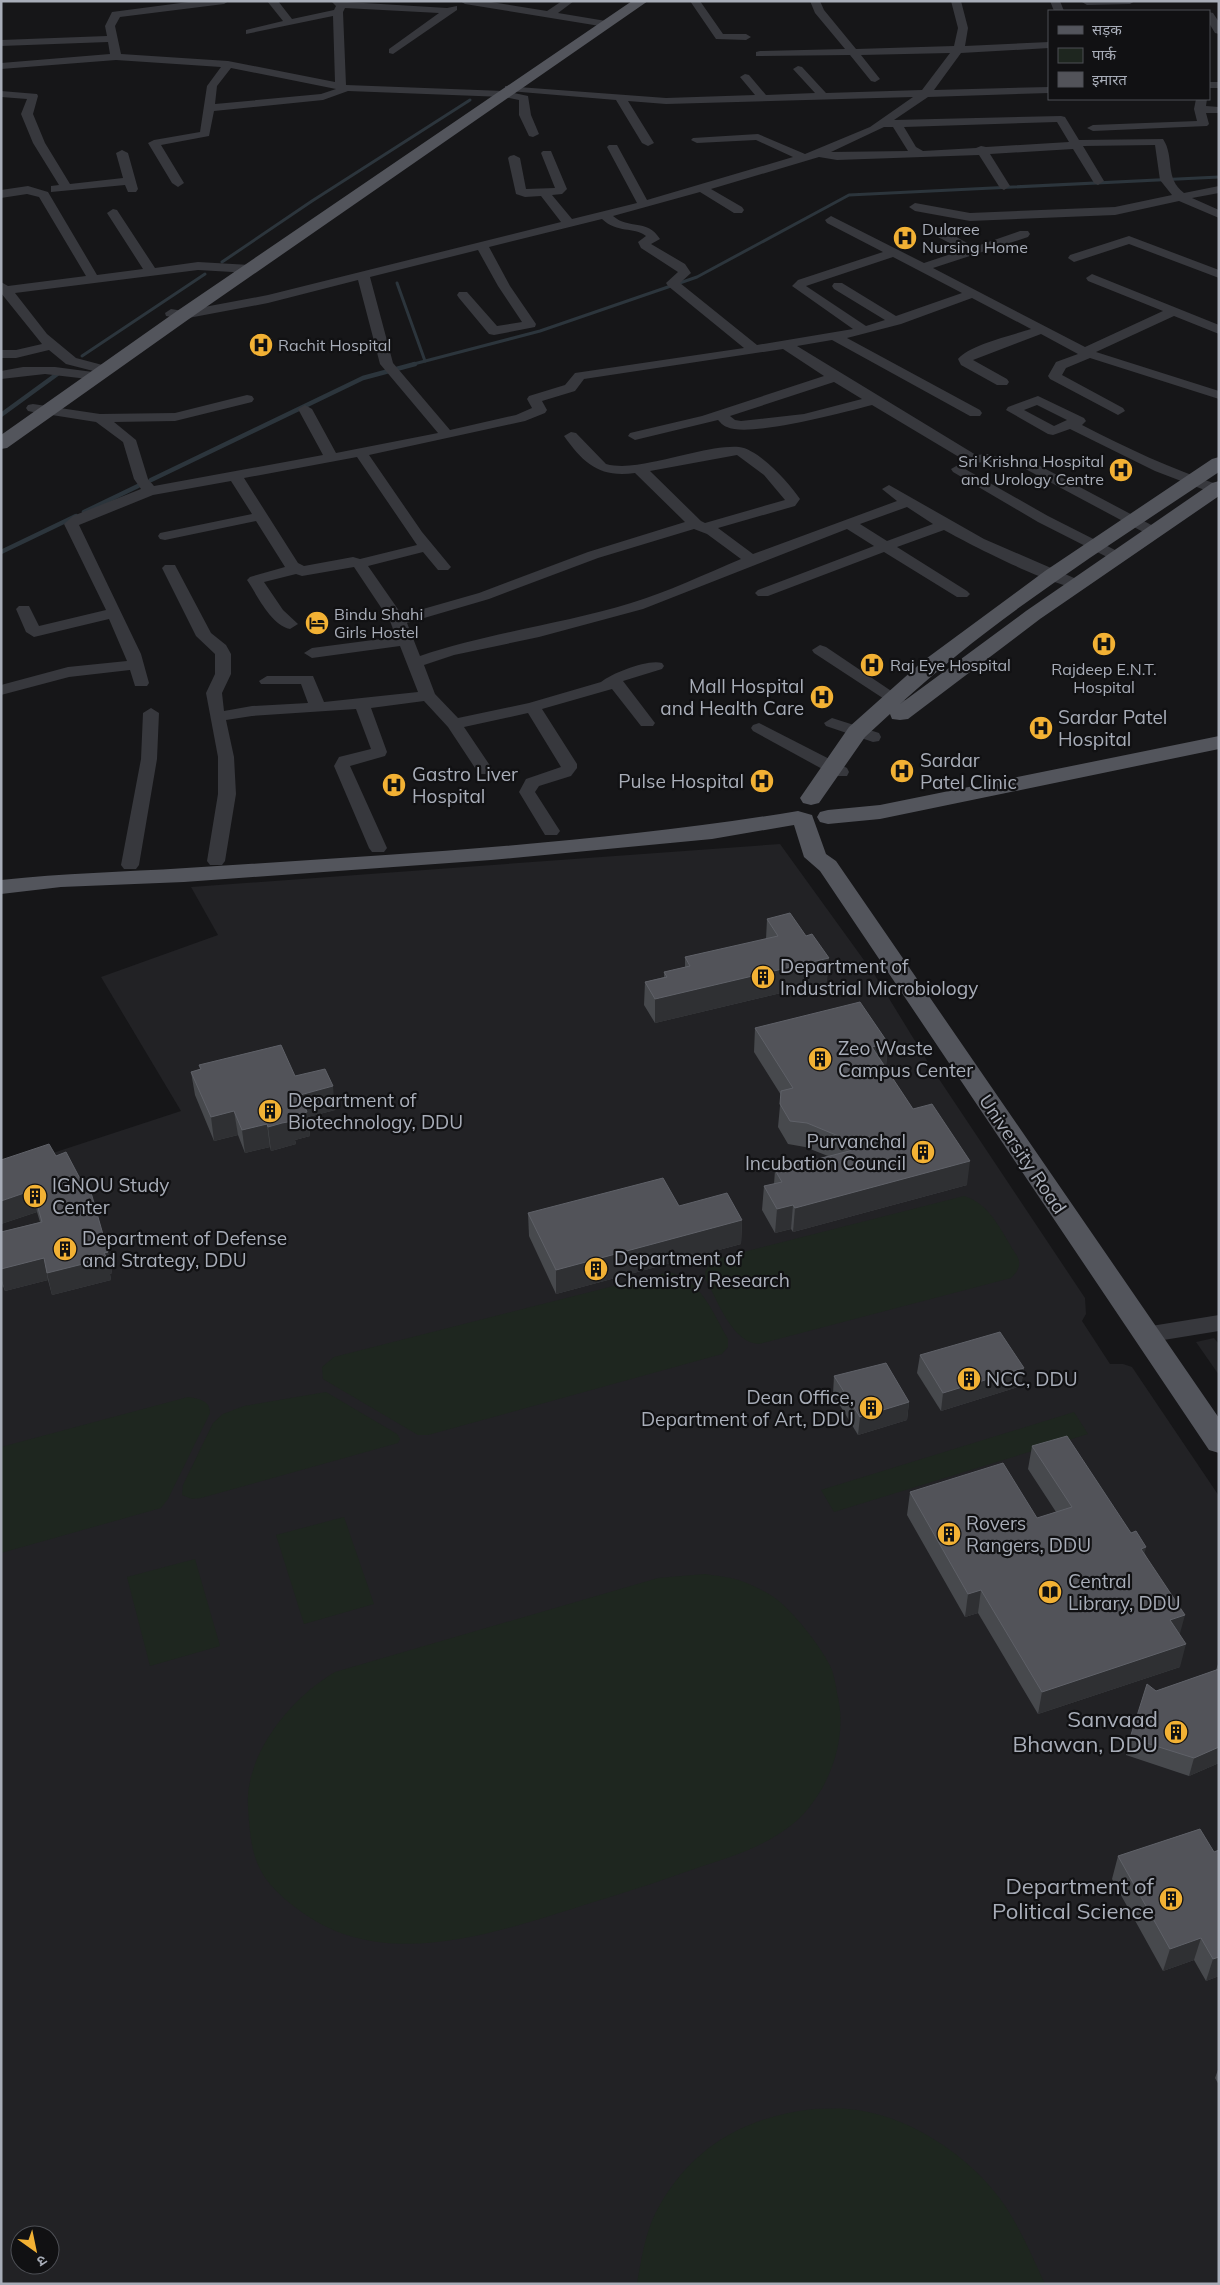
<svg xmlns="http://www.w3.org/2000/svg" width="1220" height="2285" viewBox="0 0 1220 2285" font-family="Mulish,'Noto Sans Devanagari',sans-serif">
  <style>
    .built { fill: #222225; fill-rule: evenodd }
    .green { fill: #1e261f }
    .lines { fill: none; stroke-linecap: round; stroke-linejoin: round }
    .stream-far1 { stroke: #2c353c; stroke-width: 3 }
    .stream { stroke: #2c353c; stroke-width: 4.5 }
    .minor { fill: #37383d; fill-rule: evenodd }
    .major { fill: #53555c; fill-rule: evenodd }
    .wall { fill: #47494d }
    .shaded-wall { fill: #2f3033 }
    .building { fill: #525359; stroke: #5f6168 }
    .labels { text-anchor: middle; stroke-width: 4.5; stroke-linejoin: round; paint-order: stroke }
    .far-poi-label { font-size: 16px; fill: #a8adb8; stroke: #111113; text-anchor: start }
    .poi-label { font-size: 19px; fill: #a8adb8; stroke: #111113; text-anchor: start }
    .street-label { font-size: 19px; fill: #a8adb8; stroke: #111113 }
    .near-poi-label { font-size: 22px; fill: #a8adb8; stroke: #111113; text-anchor: end }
  </style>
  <rect width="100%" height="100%" fill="#161618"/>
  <g class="built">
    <path d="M780,844L874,974L931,1067L1085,1298L1086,1314L1082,1321L1110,1364H1123L1132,1367L1219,1496V2284H1V1170L181,1111L101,977L218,935L191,887ZM20,2235H50V2265H20Z"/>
    <polygon points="1214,1338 1219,1344 1219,1375 1196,1342"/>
  </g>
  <g class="green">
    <path d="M964,1196C991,1204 1002,1233 1017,1256C1022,1265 1018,1271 1011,1278L759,1344C732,1343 718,1301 706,1280L705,1272L712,1260Z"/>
    <path d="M669,1272C701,1280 713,1313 728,1339V1347L722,1354L428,1435H418L323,1379L322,1367L334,1357Z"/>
    <polygon points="326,1392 397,1434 400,1439 398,1443 201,1498 192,1499 182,1495 183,1485 213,1423 223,1414 244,1406"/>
    <path d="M188,1397C199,1399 210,1400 210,1413L168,1499L161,1508L1,1553V1447Z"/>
    <polygon points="1074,1412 1088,1434 834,1512 821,1490"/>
    <polygon points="344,1517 374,1604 304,1624 276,1535"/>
    <polygon points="195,1559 220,1646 150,1666 127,1577"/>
    <path d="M705,1574C717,1576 732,1577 744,1582C754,1586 766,1592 775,1598C792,1610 824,1650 832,1670C834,1677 836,1685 837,1693C849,1738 829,1793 794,1823C766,1846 734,1856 700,1867C669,1878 639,1888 607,1898C513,1926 393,1977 303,1913C257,1880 251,1861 248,1806C245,1753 292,1697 335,1672L658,1578Z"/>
    <path d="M814,2109C825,2109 837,2108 848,2109C907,2114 967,2154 1001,2200C1019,2225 1032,2256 1045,2284H637C641,2260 645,2235 655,2214C689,2148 743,2117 814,2109Z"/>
  </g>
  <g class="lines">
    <g class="stream-far1">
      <polyline points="222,262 312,201 470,100"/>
      <polyline points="397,283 425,361"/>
      <polyline points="82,356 205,274"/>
      <polyline points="410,365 540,331 697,277 849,195 1219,177"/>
    </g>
    <g class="stream">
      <polyline points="1,415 60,372"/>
      <polyline points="151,480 363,378 415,364"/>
      <polyline points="84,512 138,486"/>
      <polyline points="1,552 76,516"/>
    </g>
    <g class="minor">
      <path d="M196,1H229L224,4L120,17L115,26L121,54L228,61L335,82L333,16L246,34V30L283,21L267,1H278L292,19L334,10L336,6L331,1L447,8L457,6V10L393,54L389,53V49L439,13L345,8L343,12L346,85L504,91L528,96L531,115L539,134L533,137L529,136L519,115V100L504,97L348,91L323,100L214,111L209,136L161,145L184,183L178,187L172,183L148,143L154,140L200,132L207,86L221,67L116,60L1,69V63L110,54L108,42L1,46V40L107,36L105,26L112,12ZM231,68L336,89L321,94L215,104L217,86Z"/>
      <polygon points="460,1 485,1 547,11 562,1 574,1 558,13 606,21 611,24 606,27 465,4"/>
      <polygon points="690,1 700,1 723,34 746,34 751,37 746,40 716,39"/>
      <path d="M810,1H820L824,10L856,49L954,46L958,28L951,1H961L968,28L965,46L1049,42V48L961,53L934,90L1049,87V93L928,97L894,120L1061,116L1065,117L1079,140L1163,139C1175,157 1164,178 1184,193L1219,186V193L1192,198L1219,210V218L1179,201L1115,215L970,221L915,211L909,207L915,203L970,213L1115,207L1172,195L1160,180L1155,145L1083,146L1104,181L1098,185L1094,183L1073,149L990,154L1010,186L1004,190L1000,188L979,155L837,160L819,157L711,189L742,207L744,210L742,213H734L700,192L613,216C629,230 647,218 660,239L651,244L685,264L691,273L680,283L757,345L853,329L792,286L798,280L883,252L827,223L825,220L831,216L924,263L963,250L938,237L936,234L938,231H946L974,247L1020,231H1028L1030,234L1028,237L933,268L1085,347L1163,311L1088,281L1086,278L1092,274L1219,325V334L1174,316L1096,352L1219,391V399L1090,358L1066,368L1062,375L1123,408L1125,411L1118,415L1050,379L1048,376L1056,362L1078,354L1041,334L973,360L1007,379L1009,382L1007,385H997L961,365L958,359C969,345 1013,335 1031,329L972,298L901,324L847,338L980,410L982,413L980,416H970L832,340L797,346L976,455L988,454L1004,459L1025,458L1157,528L1159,531L1157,534H1147L1018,465L1003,467L987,462L969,463L872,405C845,412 749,438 727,427C723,426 720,422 718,420L635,440L628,436L630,433L702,416L824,376L783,349L584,379L575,391L542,401L547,410L545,413L525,421L369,455L422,532L451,567L448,570H438L423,552L368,566L402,615L479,593L588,552L685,522L635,473C600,478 584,464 564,436L571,432L576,433L606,464C621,468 637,465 652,462C676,458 716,445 739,447C759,449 790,484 800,499L795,506L718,528L753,554L897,501L882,489L889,485L984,539L1081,581L1084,584L1081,587C1062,592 965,542 944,530L897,547L967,591L970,594L967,597H957L884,552L768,596H758L755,593L758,590L874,546L847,529L643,609L539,637L454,655L424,665L435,694L458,718L529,703L601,682C613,673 647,659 662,663L664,666L662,669L623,681L655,723L653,726H641L612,689L542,709L577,764V768L571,776L539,786L535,792L560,831L557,835H545L519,792L526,779L561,767L528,713L464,727L493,770L491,774H479L448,727L424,701L371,708L387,752L385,756L350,766L387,848L384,852H372L369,848L334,766L339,757L371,749L356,709L252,716L226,720L234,757L236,794L225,861L222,865H210L207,861L218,794V757L206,693L215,674V654L196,636L162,568L165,565H175L211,633L226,645L231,654V674L222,693L224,711L252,706L308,703L301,684H261L259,681L267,676H313L324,702L418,692L400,646L312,658L304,653L312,648L396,637L390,621L354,567L302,576L296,574L264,582L283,610L298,624L290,629C270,624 258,596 247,580L250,577L285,567L256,521L165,540L160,539L158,536L160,533L252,514L231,481L153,495L79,525L141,654L149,683L147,686H135L130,670L69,677L1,695V685L68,667L127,661L109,619L34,637L26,632L16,609L19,606H29L39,626L106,610L64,524L73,516L141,489L134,479L123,442L96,422L33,412L28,411L26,408L28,405L33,404L100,414L175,413L247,395L252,396L254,399L252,402L175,421L114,422L136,440L148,479L154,486L323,455L298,409L305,405L312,409L336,453L438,433L380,364L358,280L268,303L183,319L166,316L165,313L171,309L183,311L268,295L561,222L541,196L525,197L516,194L508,158L510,156L514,155L520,158L526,189L555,188L541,153L543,151H551L567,189L562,194L552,195L572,219L637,203L607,147L609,145H617L647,200L793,157L756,140L697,143L691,140L693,138L758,134L805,154L870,127L913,97L666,104L628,101L654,143L648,146L642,143L616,100L509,91L505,90V86L666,98L755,95L740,77L745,74L749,75L766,95L815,93L793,69L798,66L802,67L826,93L922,90L950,53L861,55L880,79L875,82L871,81L850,55L756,56V52L760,51L845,49L815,13ZM1057,122L1069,142L986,147L981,146L976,148L923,151L916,147L904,127ZM884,127H893L908,151L831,152ZM602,219C618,234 633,226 646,236L638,242L641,248L678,272L666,283L668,286L744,348L575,373L565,385L529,396L527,399L532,408L516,415L450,430L393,363L370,277L478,250L498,286L522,322L497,326L467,292H459L457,295L459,298L489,334L494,335L535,327L536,324L510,286L489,247ZM893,257L962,293L896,316L842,283H834L832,286L834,289L885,320L866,326L806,286ZM834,382L862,399L804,414L741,421L735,420L730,416ZM737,455L764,475L785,500L705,523L701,521L650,471ZM357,457L417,545L360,559L353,557L304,566L298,563L244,478ZM907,507L933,524L887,541L860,524ZM694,529L707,534L741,559C705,574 668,592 631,603C562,624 488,633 420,656L407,623L489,599L598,558Z"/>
      <polygon points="1050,1 1060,1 1064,11 1054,11"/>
      <polygon points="1135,1 1130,4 1087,5 1082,2"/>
      <polygon points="1209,12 1213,13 1219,22 1219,34 1215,33 1209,23"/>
      <rect x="1209" y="82" width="10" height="6"/>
      <polygon points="1,91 37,94 38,96 33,114 45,143 70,184 123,178 116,153 122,150 128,153 138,189 136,192 128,192 125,185 51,192 51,186 59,185 33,143 21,114 27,99 1,97"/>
      <polygon points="1196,99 1207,99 1206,106 1219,107 1219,113 1206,113 1209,124 1207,126 1093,131 1087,128 1093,125 1197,121 1194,109"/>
      <polygon points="28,186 48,192 97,275 143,269 107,213 113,209 117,210 155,268 198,262 250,265 256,269 250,273 198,270 15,293 47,334 76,358 110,367 112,370 105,374 66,364 49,350 16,358 1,358 1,350 16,350 42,344 1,293 1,282 8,286 86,276 39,197 27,194 1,198 1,190"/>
      <polygon points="1129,236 1219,270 1219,278 1129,244 1074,262 1068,258 1070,255"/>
      <polygon points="23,367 55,367 93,372 95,375 88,379 45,374 1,379 1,371"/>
      <path d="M1038,396L1084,418L1086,421L1082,425C1126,448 1172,469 1219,485V492H1210L1155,471L1070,429L1053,435L1048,434L1006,410L1008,407ZM1037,405L1067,420L1054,426L1024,410Z"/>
      <polygon points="958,465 1048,516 1121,553 1123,556 1116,560 1111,559 1038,522 953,472 951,469"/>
      <polygon points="820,645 826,647 915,707 913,710 901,710 814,653 812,650"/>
      <polygon points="151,708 159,713 157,759 139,865 136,869 124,869 121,865 141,759 143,713"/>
      <polygon points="832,718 879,733 881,737 879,741 873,742 826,726 824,723"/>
      <polygon points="759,723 847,768 849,772 847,776 835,776 753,731 751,728 753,725"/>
      <polygon points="1219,1315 1219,1331 1145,1343 1137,1341 1134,1335 1137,1329 1145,1327"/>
    </g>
    <g class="major">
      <polygon points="632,1 648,1 189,319 7,448 1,449 1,435 177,311"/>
      <path d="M1219,457V472C1110,545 997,615 900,704L1026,611L1212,483L1219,481V496L1040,619L908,719L900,720L892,719L890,714L865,737L819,803L811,805L803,803L800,798L849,727L923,661L1045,571L1212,459Z"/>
      <polygon points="1219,736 1219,749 880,819 828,824 820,822 817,817 820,812 828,810 880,805"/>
      <path d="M798,811L812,815L826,854L836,861L1219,1418V1453L1209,1450L820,871L804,857L794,825L712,839L491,860L184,882L61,887L1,894V880C63,873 124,872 186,868C390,855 596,844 798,811Z"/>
    </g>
  </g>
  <g class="wall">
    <polygon points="767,919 827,982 655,1023 644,1005 645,982 664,977 664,972 685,967 685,957 766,939"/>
    <polygon points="755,1028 888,1043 886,1066 885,1067 913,1109 967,1185 793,1232 791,1229 775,1233 762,1210 764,1186 774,1184 775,1170 828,1156 805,1147 788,1144 778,1127 781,1095 754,1052"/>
    <polygon points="199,1065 295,1076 335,1110 308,1117 310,1136 295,1140 296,1144 271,1151 270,1147 245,1153 238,1135 214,1141 195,1095 191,1072 200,1069"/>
    <polygon points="56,1156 108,1252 112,1273 110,1274 111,1280 52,1295 48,1280 5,1291 3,1286 1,1287 1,1232 40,1222 37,1212 1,1224"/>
    <polygon points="679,1206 742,1220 741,1244 556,1294 529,1236 528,1213"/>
    <polygon points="920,1355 1024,1368 1021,1386 941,1411 917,1373"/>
    <polygon points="834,1376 909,1402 907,1420 858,1435 833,1394"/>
    <polygon points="1032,1446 1145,1554 1180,1634 1180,1667 1038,1714 978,1613 965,1617 907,1515 910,1492 1037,1518 1056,1512 1028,1469"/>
    <polygon points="1219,1661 1219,1763 1189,1776 1126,1755 1130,1738 1156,1691 1216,1670"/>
    <polygon points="1200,1829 1219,1976 1206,1981 1194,1960 1163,1971 1112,1879 1118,1856"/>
    <polygon points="1219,2067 1219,2085 1215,2078"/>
  </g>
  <g class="shaded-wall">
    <polygon points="829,958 827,982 655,1023 655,999"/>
    <polygon points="888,1043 886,1066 870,1070 872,1047"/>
    <polygon points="333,1086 335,1110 308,1117 310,1136 295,1140 296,1144 271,1151 268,1127 291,1116 300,1095"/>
    <polygon points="234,1111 238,1135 214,1141 211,1117"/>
    <polygon points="267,1124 270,1147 245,1153 242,1130"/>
    <polygon points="970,1161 967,1185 793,1232 795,1208"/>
    <polygon points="33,1190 37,1212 1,1224 1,1201"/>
    <polygon points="793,1205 791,1229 775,1233 777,1209"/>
    <polygon points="742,1220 741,1244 556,1294 556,1270"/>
    <polygon points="108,1252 112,1273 110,1274 111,1280 52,1295 47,1273"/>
    <polygon points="44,1258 48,1280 5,1291 1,1277 1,1269"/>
    <polygon points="1,1277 3,1286 1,1287"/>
    <polygon points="1024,1368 1021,1386 941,1411 943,1393"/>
    <polygon points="909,1402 907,1420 858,1435 860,1417"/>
    <polygon points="1146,1547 1141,1570 1141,1549"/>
    <polygon points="981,1590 978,1613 965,1617 968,1594"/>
    <polygon points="1185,1615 1179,1637 1170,1620"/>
    <polygon points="1186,1644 1180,1667 1038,1714 1042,1692"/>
    <polygon points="1219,1747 1219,1763 1189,1776 1194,1758"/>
    <polygon points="1201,1938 1194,1960 1163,1971 1170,1949"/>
    <polygon points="1219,1957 1219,1976 1206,1981 1213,1959"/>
  </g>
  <g class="building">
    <polygon points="790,913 806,936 812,934 829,958 655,999 645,982 667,977 664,972 690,966 685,957 778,936 767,919"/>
    <polygon points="860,1002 888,1043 872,1047 913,1109 932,1104 970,1161 795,1208 793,1205 777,1209 764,1186 782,1182 775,1170 865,1147 807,1123 790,1121 780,1104 781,1091 793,1088 755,1028"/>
    <polygon points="281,1045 295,1076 325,1069 333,1086 300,1095 307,1112 291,1116 293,1121 282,1123 268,1127 267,1124 242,1130 234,1111 211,1117 191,1072 201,1069 199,1065"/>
    <polygon points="49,1144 56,1156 66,1152 86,1190 90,1189 108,1252 104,1253 107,1258 47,1273 44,1258 1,1269 1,1232 42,1222 33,1190 1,1201 1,1160"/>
    <polygon points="663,1178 679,1206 727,1193 742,1220 556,1270 528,1213"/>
    <polygon points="1000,1332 1024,1368 943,1393 920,1355"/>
    <polygon points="886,1363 909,1402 860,1417 834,1376"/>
    <polygon points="1067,1436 1131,1533 1136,1531 1146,1547 1141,1549 1185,1615 1170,1620 1186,1644 1042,1692 981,1590 968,1594 910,1492 1003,1463 1037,1518 1072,1507 1032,1446"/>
    <polygon points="1219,1669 1219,1747 1194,1758 1130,1738 1147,1684 1156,1691"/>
    <polygon points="1200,1829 1214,1852 1219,1850 1219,1957 1213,1959 1201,1938 1170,1949 1118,1856"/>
  </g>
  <defs>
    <g id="hospital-disc" transform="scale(1.25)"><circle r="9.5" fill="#f2b134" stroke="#111113"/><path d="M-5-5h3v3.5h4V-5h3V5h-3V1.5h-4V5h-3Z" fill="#111"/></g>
    <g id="hotel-disc" transform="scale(1.25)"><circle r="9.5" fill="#f2b134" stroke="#111113"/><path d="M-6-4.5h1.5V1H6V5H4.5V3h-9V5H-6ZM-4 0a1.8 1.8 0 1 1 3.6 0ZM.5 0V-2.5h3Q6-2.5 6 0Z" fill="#111"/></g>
    <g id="building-disc" transform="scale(1.25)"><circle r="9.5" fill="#f2b134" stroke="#111113"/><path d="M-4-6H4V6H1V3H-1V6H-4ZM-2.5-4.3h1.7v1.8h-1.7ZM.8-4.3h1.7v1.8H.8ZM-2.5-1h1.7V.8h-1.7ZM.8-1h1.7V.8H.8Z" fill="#111"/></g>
    <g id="library-disc" transform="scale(1.25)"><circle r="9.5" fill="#f2b134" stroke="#111113"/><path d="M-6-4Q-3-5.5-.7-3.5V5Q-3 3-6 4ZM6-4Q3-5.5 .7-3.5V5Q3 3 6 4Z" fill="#111"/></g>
  </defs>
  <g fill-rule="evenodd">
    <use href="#hospital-disc" x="905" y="238"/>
    <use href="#hospital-disc" x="261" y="345"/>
    <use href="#hospital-disc" x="1121" y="470"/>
    <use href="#hotel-disc" x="317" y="623"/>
    <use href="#hospital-disc" x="1104" y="644"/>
    <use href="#hospital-disc" x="872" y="665"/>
    <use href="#hospital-disc" x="822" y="697"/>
    <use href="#hospital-disc" x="1041" y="728"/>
    <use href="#hospital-disc" x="902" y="771"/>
    <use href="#hospital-disc" x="762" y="781"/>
    <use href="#hospital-disc" x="394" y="785"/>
    <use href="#building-disc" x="763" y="977"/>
    <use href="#building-disc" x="820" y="1059"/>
    <use href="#building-disc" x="270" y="1111"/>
    <use href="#building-disc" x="923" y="1152"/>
    <use href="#building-disc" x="35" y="1196"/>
    <use href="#building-disc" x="65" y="1249"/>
    <use href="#building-disc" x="596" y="1269"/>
    <use href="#building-disc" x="969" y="1379"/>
    <use href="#building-disc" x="871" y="1408"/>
    <use href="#building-disc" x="949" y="1534"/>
    <use href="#library-disc" x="1050" y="1592"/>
    <use href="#building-disc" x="1176" y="1732"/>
    <use href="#building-disc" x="1171" y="1899"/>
  </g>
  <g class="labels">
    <g class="far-poi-label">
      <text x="922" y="235">Dularee<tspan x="922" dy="18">Nursing Home</tspan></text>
      <text x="278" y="351">Rachit Hospital</text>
      <text x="1104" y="467" text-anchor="end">Sri Krishna Hospital<tspan x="1104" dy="18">and Urology Centre</tspan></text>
      <text x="334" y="620">Bindu Shahi<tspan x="334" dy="18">Girls Hostel</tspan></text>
      <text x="890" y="671">Raj Eye Hospital</text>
      <text x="1104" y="675" text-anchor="middle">Rajdeep E.N.T.<tspan x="1104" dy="18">Hospital</tspan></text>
    </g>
    <g class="poi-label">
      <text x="804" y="693" text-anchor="end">Mall Hospital<tspan x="804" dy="22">and Health Care</tspan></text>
      <text x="1058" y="724">Sardar Patel<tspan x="1058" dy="22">Hospital</tspan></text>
      <text x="920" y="767">Sardar<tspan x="920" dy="22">Patel Clinic</tspan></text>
      <text x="412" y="781">Gastro Liver<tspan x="412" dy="22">Hospital</tspan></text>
      <text x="744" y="788" text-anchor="end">Pulse Hospital</text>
      <text x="780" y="973">Department of<tspan x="780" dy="22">Industrial Microbiology</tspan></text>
      <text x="838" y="1055">Zeo Waste<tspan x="838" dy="22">Campus Center</tspan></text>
      <text x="288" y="1107">Department of<tspan x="288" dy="22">Biotechnology, DDU</tspan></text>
      <text x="906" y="1148" text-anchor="end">Purvanchal<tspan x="906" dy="22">Incubation Council</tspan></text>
      <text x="52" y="1192">IGNOU Study<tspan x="52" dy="22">Center</tspan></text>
      <text x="82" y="1245">Department of Defense<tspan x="82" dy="22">and Strategy, DDU</tspan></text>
      <text x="614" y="1265">Department of<tspan x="614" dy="22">Chemistry Research</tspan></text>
      <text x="986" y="1386">NCC, DDU</text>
      <text x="854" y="1404" text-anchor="end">Dean Office,<tspan x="854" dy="22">Department of Art, DDU</tspan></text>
      <text x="966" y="1530">Rovers<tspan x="966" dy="22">Rangers, DDU</tspan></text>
      <text x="1068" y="1588">Central<tspan x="1068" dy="22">Library, DDU</tspan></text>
    </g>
    <g class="street-label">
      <text transform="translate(1023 1154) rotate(56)" y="7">University Road</text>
    </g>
    <g class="near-poi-label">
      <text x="1158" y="1727">Sanvaad<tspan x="1158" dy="25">Bhawan, DDU</tspan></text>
      <text x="1154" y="1894">Department of<tspan x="1154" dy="25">Political Science</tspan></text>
    </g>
  </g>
  <rect width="1220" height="2285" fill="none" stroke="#a8adb8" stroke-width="5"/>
  <rect x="1048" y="10" width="162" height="90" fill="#111113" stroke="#4d4f55"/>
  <rect x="1058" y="26" width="25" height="8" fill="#53555c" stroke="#4d4f55"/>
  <text x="1092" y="35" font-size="15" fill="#a8adb8">सड़क</text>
  <rect x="1058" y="48" width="25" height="15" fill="#1e261f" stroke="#4d4f55"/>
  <text x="1092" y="60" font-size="15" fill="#a8adb8">पार्क</text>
  <rect x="1058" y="72" width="25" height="15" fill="#525359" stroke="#4d4f55"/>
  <text x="1092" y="85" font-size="15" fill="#a8adb8">इमारत</text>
  <g transform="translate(35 2250) rotate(147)"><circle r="24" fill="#111113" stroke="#4d4f55"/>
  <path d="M0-4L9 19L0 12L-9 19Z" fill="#f2b134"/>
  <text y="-8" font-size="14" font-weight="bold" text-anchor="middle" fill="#a8adb8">उ</text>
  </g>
</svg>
